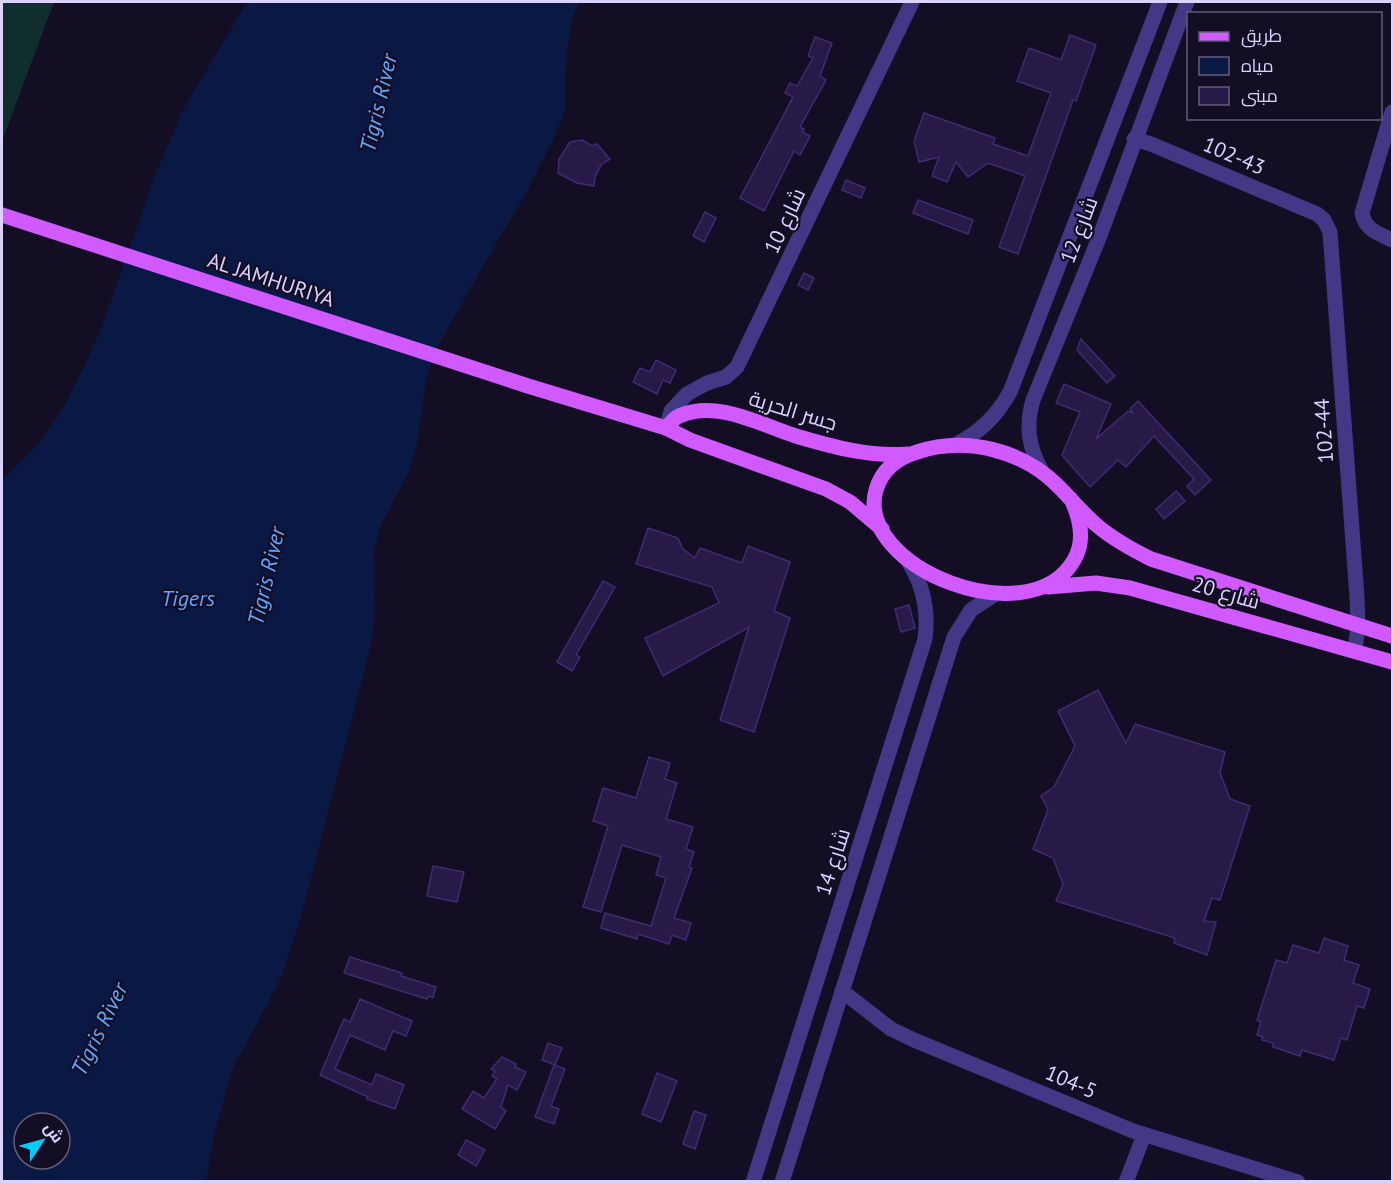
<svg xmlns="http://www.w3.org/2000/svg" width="1394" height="1183" viewBox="0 0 1394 1183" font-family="'PT Sans',Cairo,sans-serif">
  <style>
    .green { fill: #112e2f }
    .water { fill: #091944; fill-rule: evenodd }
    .building { fill: #271a47; stroke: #402b73; stroke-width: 1.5 }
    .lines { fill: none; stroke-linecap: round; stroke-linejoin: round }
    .minor { stroke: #423885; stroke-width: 15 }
    .tertiary { stroke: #423885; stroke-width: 15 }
    .primary { stroke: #d059ff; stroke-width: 15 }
    .labels { text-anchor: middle; stroke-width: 4.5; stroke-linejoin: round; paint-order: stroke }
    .street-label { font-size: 21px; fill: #dbd2ff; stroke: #140e25 }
    .water-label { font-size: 22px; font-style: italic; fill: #60a7ff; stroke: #140e25 }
  </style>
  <rect width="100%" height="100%" fill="#140e25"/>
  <polygon class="green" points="2,2 54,2 2,141"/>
  <path class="water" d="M247,2H579L571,21L565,73V110L555,136L525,196L502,233L440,342L426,380L417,444L409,471L380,527L374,552L375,612L372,641L302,913L282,976L232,1070L213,1139L206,1181L2,1182V480L36,446L62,410L85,365L103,324L154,178L184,108ZM24,1123H60V1159H24Z"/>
  <g class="building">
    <polygon points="1070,35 1096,45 1076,101 1073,100 1018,254 999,247 1025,176 988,163 968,177 956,162 947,182 932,176 939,157 919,162 914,141 924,113 995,138 993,144 1028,156 1051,93 1017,81 1029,48 1061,60"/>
    <polygon points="815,37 832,43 820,76 826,80 800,127 804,129 802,132 810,136 800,155 794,151 764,211 740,198 793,97 785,93 790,83 797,86 813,58 808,56"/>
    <polygon points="582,140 592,146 597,144 610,159 601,165 595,177 594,186 577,183 558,173 559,159 570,142"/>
    <polygon points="846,180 865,188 861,198 842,190"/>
    <polygon points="918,200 973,220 968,234 913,213"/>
    <polygon points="705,212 716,218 704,242 693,236"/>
    <polygon points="804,273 814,278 808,290 798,285"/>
    <polygon points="1081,339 1115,376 1107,383 1077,350"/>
    <polygon points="656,360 676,370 670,383 663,380 657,394 633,382 640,368 650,372"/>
    <polygon points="1064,384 1111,404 1096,439 1128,411 1133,413 1130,409 1138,401 1211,480 1195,495 1187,486 1194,479 1154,436 1126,467 1118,460 1090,487 1062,455 1080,412 1056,403"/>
    <polygon points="1176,491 1185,501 1164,519 1156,509"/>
    <polygon points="648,528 678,538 683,549 695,558 700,548 742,563 748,546 790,562 774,611 790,618 754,732 720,720 749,627 663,676 645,638 719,603 712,587 636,564"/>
    <polygon points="603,581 615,587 576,655 580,657 572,671 557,662"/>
    <polygon points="909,605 915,628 901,632 895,609"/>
    <polygon points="1098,690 1126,743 1135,724 1225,752 1220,773 1230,799 1250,806 1220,900 1212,898 1204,921 1216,922 1207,955 1174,943 1175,938 1056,901 1063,884 1053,858 1033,849 1048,810 1041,796 1054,787 1075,746 1058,711"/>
    <polygon points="649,757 670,763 665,779 677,783 666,819 693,827 686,849 694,852 689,867 692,868 674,918 691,923 686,940 672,935 669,944 638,934 637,939 601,928 605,913 651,926 666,878 656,875 661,857 622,845 601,912 583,907 608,826 593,821 603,788 636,798"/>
    <polygon points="433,866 464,872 457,902 427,896"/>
    <polygon points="1324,938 1348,946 1344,960 1359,965 1353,983 1370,989 1364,1008 1357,1006 1347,1040 1341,1038 1334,1060 1302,1050 1300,1056 1273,1047 1273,1043 1262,1040 1263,1037 1257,1035 1261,1022 1257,1020 1276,960 1287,963 1293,945 1319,953"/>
    <polygon points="350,957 402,973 401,976 436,987 433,998 428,996 427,999 344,973"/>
    <polygon points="360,999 412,1021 406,1036 393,1031 385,1050 350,1035 335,1069 372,1085 376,1074 404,1085 395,1109 367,1099 368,1097 320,1075 344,1019 350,1022"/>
    <polygon points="548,1043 562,1048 555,1065 542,1060"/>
    <polygon points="502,1057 516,1064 515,1067 526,1072 517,1090 508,1085 501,1107 506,1111 495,1129 462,1109 473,1091 484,1098 497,1079 492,1076 495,1071 491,1069"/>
    <polygon points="554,1065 565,1069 551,1106 559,1109 554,1124 535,1117"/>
    <polygon points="657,1073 677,1081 661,1122 642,1114"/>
    <polygon points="694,1111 706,1115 695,1149 683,1144"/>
    <polygon points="466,1140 485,1150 476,1166 458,1155"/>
  </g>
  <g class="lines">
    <g class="minor">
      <path d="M1392,112L1362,213C1365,230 1378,233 1392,240"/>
      <polyline points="1134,139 1151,144 1317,214 1324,220 1330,232 1357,597 1358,625 1355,651"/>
      <polyline points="666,428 671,411 687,394 707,383 726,377 737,367 912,2"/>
      <polyline points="842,991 891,1029 914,1040 1133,1131 1298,1182"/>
      <polyline points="1126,1182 1144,1135"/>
    </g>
    <g class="tertiary">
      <path d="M955,445C980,432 996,417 1010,392L1160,2"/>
      <path d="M1043,473C1029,449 1025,427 1033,400L1099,238L1187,2"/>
      <path d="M753,1182L925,639C929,609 923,583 906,558"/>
      <polyline points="782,1182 954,637 971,610 997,593"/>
    </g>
    <g class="primary">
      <polyline points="2,215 528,386 666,428 690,440 826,489 850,502 882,529"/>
      <path d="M666,428C670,424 674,418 679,416C719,399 762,426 799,437C834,447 869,457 907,454"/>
      <path d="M1071,499C1080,518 1086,540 1074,560C1030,637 854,567 876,490C882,469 897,458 917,452C966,436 1023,450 1059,487C1073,501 1085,516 1100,528C1116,541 1133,550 1151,559L1392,636"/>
      <polyline points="1048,587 1096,583 1130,588 1392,662"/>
    </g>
  </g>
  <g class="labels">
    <g class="street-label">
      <text transform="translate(1234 156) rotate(23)" y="7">102-43</text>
      <text transform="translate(785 221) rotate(-65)" y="7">شارع 10</text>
      <text transform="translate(1079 230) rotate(-69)" y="7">شارع 12</text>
      <text transform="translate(271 280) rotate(18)" y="7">AL JAMHURIYA</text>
      <text transform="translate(793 411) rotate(17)" y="7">جسر الحرية</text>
      <text transform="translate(1324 431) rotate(-94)" y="7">102-44</text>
      <text transform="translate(1226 593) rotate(16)" y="7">شارع 20</text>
      <text transform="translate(833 862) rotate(-72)" y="7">شارع 14</text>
      <text transform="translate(1071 1082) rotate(23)" y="7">104-5</text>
    </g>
    <g class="water-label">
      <text transform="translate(378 103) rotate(-77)" y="8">Tigris River</text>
      <text transform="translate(266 576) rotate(-77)" y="8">Tigris River</text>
      <text x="188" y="606">Tigers</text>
      <text transform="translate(99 1029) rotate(-64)" y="8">Tigris River</text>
    </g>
  </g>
  <rect width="1394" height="1183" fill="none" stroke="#dbd2ff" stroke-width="6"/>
  <rect x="1187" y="12" width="195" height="108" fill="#140e25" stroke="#645c7c" stroke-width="1.5"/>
  <rect x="1199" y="32" width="30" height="9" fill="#d059ff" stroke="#645c7c" stroke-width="1.5"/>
  <text x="1241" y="42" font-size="18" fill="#dbd2ff">طريق</text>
  <rect x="1199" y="57" width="30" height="18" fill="#091944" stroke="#645c7c" stroke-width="1.5"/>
  <text x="1241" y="72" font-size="18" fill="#dbd2ff">مياه</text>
  <rect x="1199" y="87" width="30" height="18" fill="#271a47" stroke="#645c7c" stroke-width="1.5"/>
  <text x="1241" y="102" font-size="18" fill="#dbd2ff">مبنى</text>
  <g transform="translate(42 1141) rotate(54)"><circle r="28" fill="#140e25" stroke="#645c7c" stroke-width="1.5"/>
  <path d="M0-4.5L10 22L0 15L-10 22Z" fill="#00cdfd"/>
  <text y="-9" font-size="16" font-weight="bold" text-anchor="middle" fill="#dbd2ff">ش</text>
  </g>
</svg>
